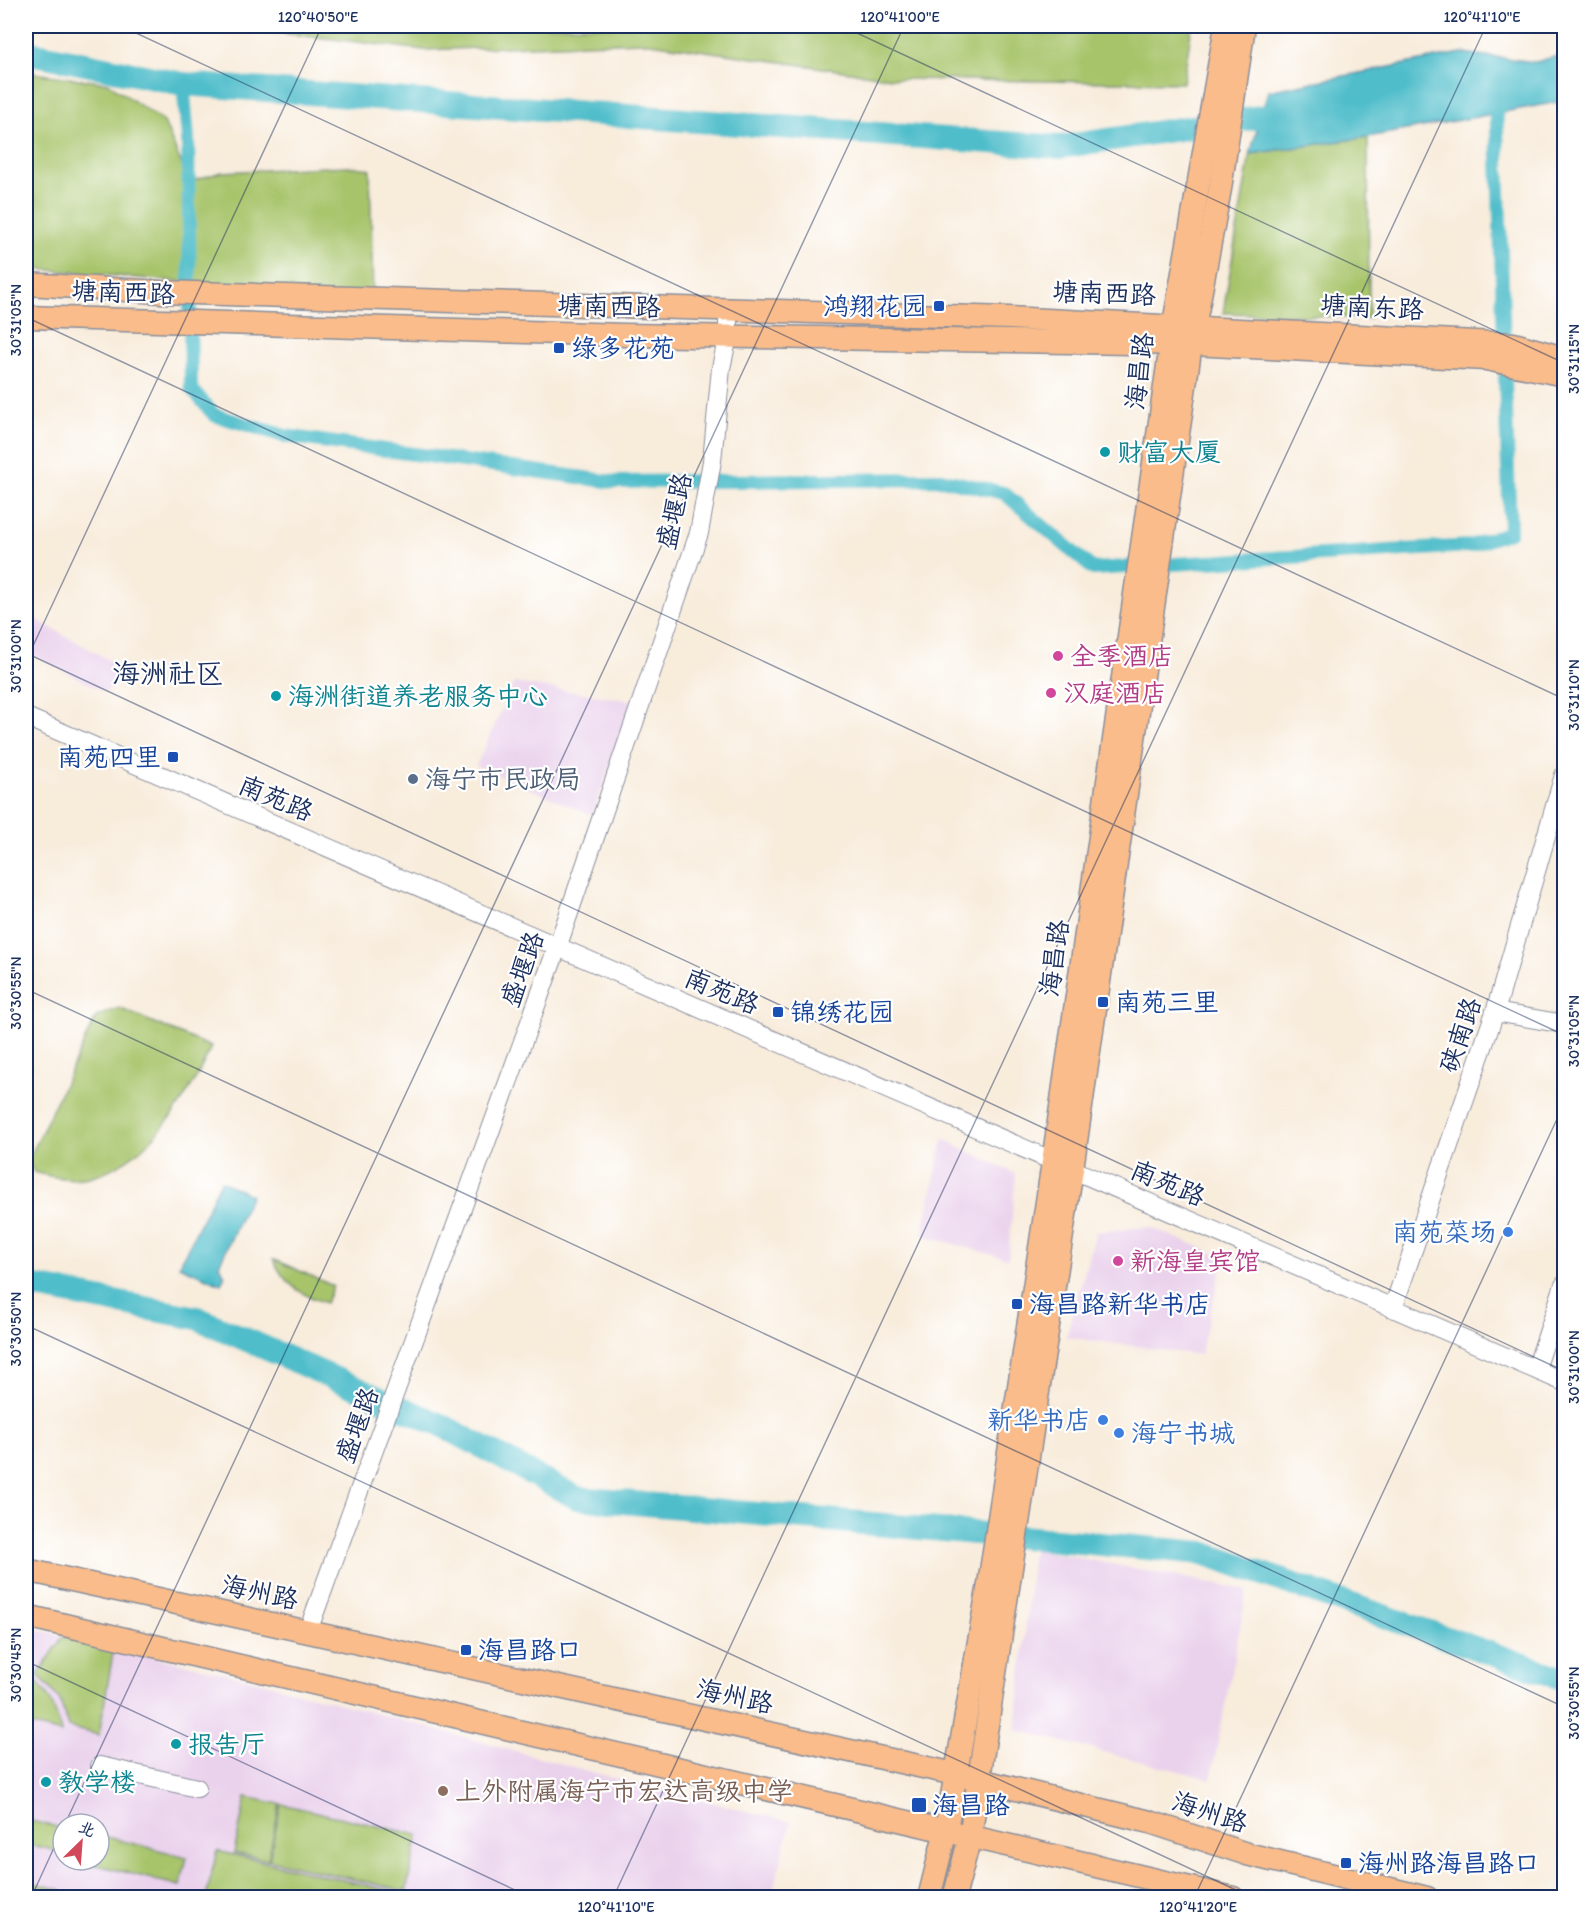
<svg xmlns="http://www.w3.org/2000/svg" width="1590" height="1923" viewBox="0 0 1590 1923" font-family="Itim,'LXGW WenKai TC',sans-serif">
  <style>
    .built { fill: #ead1ec; fill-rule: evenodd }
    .green { fill: #a7c46b; stroke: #617a64; stroke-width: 1.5 }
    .water { fill: #50bdca; stroke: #367694; stroke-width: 1.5 }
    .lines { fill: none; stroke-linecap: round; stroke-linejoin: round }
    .canal { stroke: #50bdca; stroke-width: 14 }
    .river { stroke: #50bdca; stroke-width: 24 }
    .minor-casing { stroke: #8a8e9c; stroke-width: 20 }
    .major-casing { stroke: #8a8e9c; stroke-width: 25 }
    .minor { stroke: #fff; stroke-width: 18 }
    .major { stroke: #f9bc8a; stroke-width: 22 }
    .ticks { fill: none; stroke: #1b2f5e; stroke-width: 1.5; stroke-opacity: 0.45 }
    .transit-dot { fill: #1a4fb4; stroke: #fff; stroke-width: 2 }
    .culture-dot { fill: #0f9aa8; stroke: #fff; stroke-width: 2 }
    .hotel-dot { fill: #d1479c; stroke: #fff; stroke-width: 2 }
    .service-dot { fill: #5c6f8a; stroke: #fff; stroke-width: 2 }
    .shop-dot { fill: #3f7fe0; stroke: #fff; stroke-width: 2 }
    .education-dot { fill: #8d6e63; stroke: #fff; stroke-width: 2 }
    .labels { text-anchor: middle; stroke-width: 4.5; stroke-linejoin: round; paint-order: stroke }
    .street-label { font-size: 26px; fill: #1b2f5e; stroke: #fff }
    .transit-label { font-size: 26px; fill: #164399; stroke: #fff; text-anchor: start }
    .culture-label { font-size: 26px; fill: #0d838f; stroke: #fff; text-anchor: start }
    .hotel-label { font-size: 26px; fill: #b23c85; stroke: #fff; text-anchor: start }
    .service-label { font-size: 26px; fill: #4e5e75; stroke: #fff; text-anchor: start }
    .shop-label { font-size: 26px; fill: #366cbe; stroke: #fff; text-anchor: end }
    .education-label { font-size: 26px; fill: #785e54; stroke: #fff; text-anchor: start }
    .quarter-label { font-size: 28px; fill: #1b2f5e; stroke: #fff }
    .neatline { fill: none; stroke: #1b2f5e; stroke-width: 2 }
    .ticks-label { font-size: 15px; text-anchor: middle; fill: #1b2f5e }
  </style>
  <rect width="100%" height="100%" fill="#fff"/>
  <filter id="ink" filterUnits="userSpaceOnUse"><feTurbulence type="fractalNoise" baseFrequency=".0167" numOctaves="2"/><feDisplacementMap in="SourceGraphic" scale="12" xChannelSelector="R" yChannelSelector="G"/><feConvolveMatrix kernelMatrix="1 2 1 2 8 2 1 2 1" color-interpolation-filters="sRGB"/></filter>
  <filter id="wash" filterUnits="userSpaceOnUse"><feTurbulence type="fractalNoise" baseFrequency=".008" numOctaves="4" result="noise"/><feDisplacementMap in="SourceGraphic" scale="24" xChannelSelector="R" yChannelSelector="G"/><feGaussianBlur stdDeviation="1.35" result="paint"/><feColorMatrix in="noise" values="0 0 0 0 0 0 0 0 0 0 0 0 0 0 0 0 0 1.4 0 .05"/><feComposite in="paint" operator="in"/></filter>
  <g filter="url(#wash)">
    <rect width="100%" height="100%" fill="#f8ecdb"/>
    <g class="built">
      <polygon points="26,614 122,667 107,693 26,652"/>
      <polygon points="514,683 634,701 592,815 476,766"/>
      <polygon points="943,1139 1016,1174 1008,1259 922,1235"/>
      <polygon points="1149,1227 1224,1257 1200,1355 1066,1337 1096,1232"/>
      <polygon points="1033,1549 1247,1590 1211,1779 1016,1730"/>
      <path d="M26,1627L242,1677L618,1779L791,1822L771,1897L26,1898ZM63,1824H99V1860H63Z"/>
    </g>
    <g class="green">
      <polygon points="223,26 1192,26 1183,83 898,79 643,42 424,50"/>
      <polygon points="26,72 108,83 164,122 189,182 221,172 347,166 370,169 373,299 26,268"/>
      <polygon points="1368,137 1369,318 1223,313 1250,154"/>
      <path d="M119,1008L211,1047C188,1099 149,1162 89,1177C73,1181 51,1177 34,1172L28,1161L96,1017Z"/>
      <path d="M273,1259L333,1286L326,1303C301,1295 284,1284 273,1259Z"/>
      <polygon points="63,1636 114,1647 99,1735 68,1727 60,1700 38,1675"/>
      <path d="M26,1674C48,1688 56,1709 61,1733L26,1724Z"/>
      <polygon points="246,1797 280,1804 268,1860 234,1853"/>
      <polygon points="281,1804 418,1835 406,1891 269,1860"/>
      <polygon points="26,1820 63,1828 63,1852 26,1844"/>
      <polygon points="99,1835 187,1857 180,1886 93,1864 93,1860 99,1860"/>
      <polygon points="217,1851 404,1894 403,1897 206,1897"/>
      <polygon points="26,1881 62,1890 60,1897 26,1897"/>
    </g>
    <g class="water">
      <polygon points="1461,53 1536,62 1564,54 1564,101 1368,137 1250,154 1268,91"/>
      <polygon points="221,1181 251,1195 219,1265 225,1275 221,1284 179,1266"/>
    </g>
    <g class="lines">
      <polyline class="canal" points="183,84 188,139 191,388 214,415 285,436 613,482 941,479 1004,493 1093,569 1470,546 1510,532 1496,98"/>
      <g class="river">
        <polyline points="26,52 183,84 1060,147 1293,112"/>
        <polyline points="26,1285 197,1318 443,1426 577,1498 1203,1553 1564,1679"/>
      </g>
    </g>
  </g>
  <g filter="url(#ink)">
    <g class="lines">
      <g class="minor-casing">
        <g id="minor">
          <polyline points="26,717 1564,1382"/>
          <polyline points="1495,1012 1564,1024"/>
          <polyline points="1393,1308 1495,1012 1564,775"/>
          <polyline points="1536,1369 1564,1285"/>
          <polyline points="308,1631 557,948 699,533 712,461 721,368 728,336 728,309"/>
          <polyline points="100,1766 197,1788"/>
        </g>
      </g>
      <g class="major-casing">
        <g id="major">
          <polyline points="26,284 161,292 1009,318 1514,344 1564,358"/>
          <polyline points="26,317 625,335 1191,344 1486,359 1564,375"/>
          <polyline points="26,1570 955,1774 1150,1822 1247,1854 1427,1898"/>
          <polyline points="26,1616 1233,1898"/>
          <polyline points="929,1898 946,1830 989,1584 1053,1162 1174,324 1226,26"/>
          <polyline points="954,1898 970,1837 1072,1169 1191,344 1220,189 1244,26"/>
        </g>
      </g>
      <use href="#minor" class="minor"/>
      <use href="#major" class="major"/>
    </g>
  </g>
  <path class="ticks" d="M121,26L1564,699M842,26L1564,363M1562,26H1564M26,317L1564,1035M26,653L1564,1371M26,661L322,26M26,989L1564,1707M26,1325L1253,1898M26,1661L532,1898M65,1824L904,26M31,1898L63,1828M613,1898L1486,26M1194,1898L1564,1104"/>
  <g class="transit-dot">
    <rect x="933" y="300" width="12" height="12" rx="3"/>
    <rect x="553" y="342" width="12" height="12" rx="3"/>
    <rect x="167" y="751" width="12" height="12" rx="3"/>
    <rect x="1097" y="996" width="12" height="12" rx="3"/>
    <rect x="772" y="1006" width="12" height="12" rx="3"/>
    <rect x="1011" y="1298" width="12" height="12" rx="3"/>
    <rect x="460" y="1644" width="12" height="12" rx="3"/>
    <rect x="911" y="1797" width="16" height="16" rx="3"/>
    <rect x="1340" y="1857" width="12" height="12" rx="3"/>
  </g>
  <g class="culture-dot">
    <circle cx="1105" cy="452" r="6"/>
    <circle cx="276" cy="696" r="6"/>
    <circle cx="176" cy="1744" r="6"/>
    <circle cx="46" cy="1782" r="6"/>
  </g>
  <g class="hotel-dot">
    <circle cx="1058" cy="656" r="6"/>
    <circle cx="1051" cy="693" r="6"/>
    <circle cx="1118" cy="1261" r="6"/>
  </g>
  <circle class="service-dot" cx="413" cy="779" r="6"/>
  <g class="shop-dot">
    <circle cx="1508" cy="1232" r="6"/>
    <circle cx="1103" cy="1420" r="6"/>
    <circle cx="1119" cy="1433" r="6"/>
  </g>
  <circle class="education-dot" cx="443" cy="1791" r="6"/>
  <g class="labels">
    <g class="street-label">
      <text transform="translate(123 292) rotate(2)" y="9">塘南西路</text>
      <text transform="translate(1104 293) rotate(2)" y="9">塘南西路</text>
      <text transform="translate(609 306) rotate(1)" y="9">塘南西路</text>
      <text transform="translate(1372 307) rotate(3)" y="9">塘南东路</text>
      <text transform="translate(1139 371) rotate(-83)" y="9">海昌路</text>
      <text transform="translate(674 511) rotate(-77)" y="9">盛堰路</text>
      <text transform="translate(276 798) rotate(23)" y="9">南苑路</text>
      <text transform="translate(1054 958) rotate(-82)" y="9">海昌路</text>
      <text transform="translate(522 969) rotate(-70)" y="9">盛堰路</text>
      <text transform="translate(722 991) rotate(23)" y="9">南苑路</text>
      <text transform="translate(1460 1035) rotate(-71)" y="9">硖南路</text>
      <text transform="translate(1168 1183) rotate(23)" y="9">南苑路</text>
      <text transform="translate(357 1425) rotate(-70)" y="9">盛堰路</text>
      <text transform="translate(260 1592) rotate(12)" y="9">海州路</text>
      <text transform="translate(735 1696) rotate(12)" y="9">海州路</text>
      <text transform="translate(1210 1812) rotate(18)" y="9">海州路</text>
    </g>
    <g class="transit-label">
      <text x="927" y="315" text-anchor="end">鸿翔花园</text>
      <text x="571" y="357">绿多花苑</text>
      <text x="161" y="766" text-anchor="end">南苑四里</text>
      <text x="1115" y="1011">南苑三里</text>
      <text x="790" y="1021">锦绣花园</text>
      <text x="1029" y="1313">海昌路新华书店</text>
      <text x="478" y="1659">海昌路口</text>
      <text x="932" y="1814">海昌路</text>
      <text x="1358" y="1872">海州路海昌路口</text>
    </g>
    <g class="culture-label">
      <text x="1117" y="461">财富大厦</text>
      <text x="288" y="705">海洲街道养老服务中心</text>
      <text x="188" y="1753">报告厅</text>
      <text x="58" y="1791">教学楼</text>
    </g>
    <g class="hotel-label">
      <text x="1070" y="665">全季酒店</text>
      <text x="1063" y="702">汉庭酒店</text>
      <text x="1130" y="1270">新海皇宾馆</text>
    </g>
    <g class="service-label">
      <text x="425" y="788">海宁市民政局</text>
    </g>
    <g class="shop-label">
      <text x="1496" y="1241">南苑菜场</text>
      <text x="1091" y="1429">新华书店</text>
      <text x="1131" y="1442" text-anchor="start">海宁书城</text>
    </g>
    <g class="education-label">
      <text x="455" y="1800">上外附属海宁市宏达高级中学</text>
    </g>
    <g class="quarter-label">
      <text x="168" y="683">海洲社区</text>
    </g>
  </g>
  <rect width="1590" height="1923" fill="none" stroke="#fff" stroke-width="66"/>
  <g transform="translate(81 1842) rotate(25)"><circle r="28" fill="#ffffff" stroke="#a4acbf" stroke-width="1.5"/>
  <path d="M0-4.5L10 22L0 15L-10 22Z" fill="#d1495b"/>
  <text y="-9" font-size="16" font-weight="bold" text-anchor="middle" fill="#1b2f5e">北</text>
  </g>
  <rect x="33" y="33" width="1524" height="1857" class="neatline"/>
  <g class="ticks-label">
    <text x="318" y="22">120°40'50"E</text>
    <text x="900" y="22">120°41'00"E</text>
    <text x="1482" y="22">120°41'10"E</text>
    <text transform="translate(16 320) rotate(-90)" y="5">30°31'05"N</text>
    <text transform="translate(1574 359) rotate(-90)" y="5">30°31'15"N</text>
    <text transform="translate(16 656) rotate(-90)" y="5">30°31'00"N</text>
    <text transform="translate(1574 695) rotate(-90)" y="5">30°31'10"N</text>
    <text transform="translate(16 993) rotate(-90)" y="5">30°30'55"N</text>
    <text transform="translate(1574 1031) rotate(-90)" y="5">30°31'05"N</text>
    <text transform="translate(16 1329) rotate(-90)" y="5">30°30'50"N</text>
    <text transform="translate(1574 1367) rotate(-90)" y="5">30°31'00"N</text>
    <text transform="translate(16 1665) rotate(-90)" y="5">30°30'45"N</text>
    <text transform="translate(1574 1703) rotate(-90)" y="5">30°30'55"N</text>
    <text x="616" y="1912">120°41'10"E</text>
    <text x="1198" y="1912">120°41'20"E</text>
  </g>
</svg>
